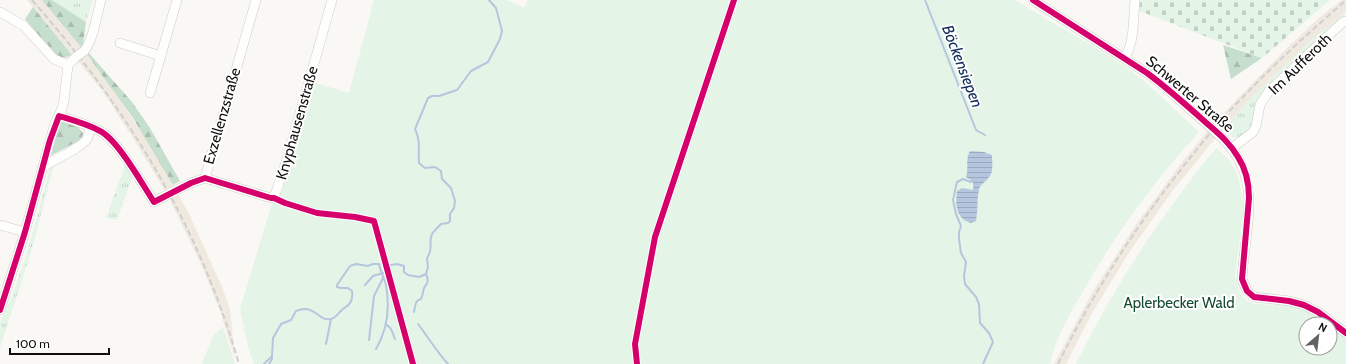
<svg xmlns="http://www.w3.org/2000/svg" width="1346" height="364" viewBox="0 0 1346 364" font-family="Cabin,sans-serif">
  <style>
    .built { fill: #efe9df }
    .grass { fill: url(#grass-tufts) }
    .forest { fill: url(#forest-firs) }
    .cemetery { fill: url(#cemetery-stones) }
    .park { fill: #e4f4e7 }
    .water { fill: url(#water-rules) }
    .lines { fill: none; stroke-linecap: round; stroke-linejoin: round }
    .stream { stroke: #b6c6df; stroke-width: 2 }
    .minor-casing { stroke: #cdcbc9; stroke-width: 10 }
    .minor { stroke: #fefefd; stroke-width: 9 }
    .rail { stroke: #d0cfcf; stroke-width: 2; stroke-dasharray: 6 3; stroke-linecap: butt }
    .minor-bridge-casing { stroke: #cdcbc9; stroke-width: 10; stroke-linecap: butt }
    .minor-bridge { stroke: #fefefd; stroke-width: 9 }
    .cycleway-casing { stroke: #fff; stroke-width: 8 }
    .cycleway { stroke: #d6006c; stroke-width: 6 }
    .labels { text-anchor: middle; stroke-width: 4; stroke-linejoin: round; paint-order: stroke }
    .street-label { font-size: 15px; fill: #110f0d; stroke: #fff }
    .park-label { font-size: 15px; fill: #154b30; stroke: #fff }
    .water-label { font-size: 16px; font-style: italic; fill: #112d5c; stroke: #fff }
  </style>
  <defs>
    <pattern id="grass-tufts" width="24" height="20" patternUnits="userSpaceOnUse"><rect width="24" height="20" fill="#e4f4e7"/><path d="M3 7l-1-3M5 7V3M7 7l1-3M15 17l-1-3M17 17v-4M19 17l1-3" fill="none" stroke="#c3d0c5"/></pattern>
    <pattern id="forest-firs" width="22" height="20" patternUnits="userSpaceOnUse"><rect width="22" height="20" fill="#c6decd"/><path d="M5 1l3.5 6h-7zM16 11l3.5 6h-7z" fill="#a9bdaf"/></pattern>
    <pattern id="cemetery-stones" width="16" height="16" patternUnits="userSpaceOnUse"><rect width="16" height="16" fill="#e4f4e7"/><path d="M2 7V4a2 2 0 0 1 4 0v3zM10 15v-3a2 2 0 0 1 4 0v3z" fill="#c3d0c5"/></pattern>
    <pattern id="water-rules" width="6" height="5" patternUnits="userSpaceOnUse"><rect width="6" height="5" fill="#b6c6df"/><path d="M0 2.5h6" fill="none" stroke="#9ba9be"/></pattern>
  </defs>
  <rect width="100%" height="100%" fill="#faf8f4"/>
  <g class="built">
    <polygon points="27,0 42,0 60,20 110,85 157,156 189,214 222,287 230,309 235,359 219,308 201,264 169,198 133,138 102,90"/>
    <polygon points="1342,0 1346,0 1346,12 1307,44 1248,101 1222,130 1174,189 1130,251 1111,282 1091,315 1066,364 1054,364 1093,291 1137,223 1183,161 1214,123 1285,50 1320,17"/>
  </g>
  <g class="grass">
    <polygon points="52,0 93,0 86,22"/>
    <polygon points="1344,13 1346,17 1262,96 1254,123 1247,132 1240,137 1234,138 1222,130 1248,101 1307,44"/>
    <polygon points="54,164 32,249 0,348 0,322 12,297 28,249 50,168"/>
    <polygon points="125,165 133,175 117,220 106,218"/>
  </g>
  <g class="forest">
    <polygon points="42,0 52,0 86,22 83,46 81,47"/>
    <polygon points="33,7 72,55 64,58 56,56 25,19"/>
    <polygon points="1223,45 1262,58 1231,79"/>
    <polygon points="88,52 132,102 150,128 180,181 173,185 133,118 86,53"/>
    <polygon points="60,120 78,127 83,133 82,139 50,156"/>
  </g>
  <polygon class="cemetery" points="1140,0 1330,0 1262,58 1139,11"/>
  <g class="park">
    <path d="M374,0H507L524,8L528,0H1015C1053,24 1094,44 1130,70C1155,89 1176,111 1199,132C1153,182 1114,236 1081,295C1068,317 1055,339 1050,364H254L248,347L240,309L272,203L282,192L313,82L349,93Z"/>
    <path d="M1217,148L1228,159L1235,169L1239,180L1244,208L1235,276L1241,295L1247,301L1254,304L1302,306L1329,324H1306V348H1330V324L1346,337V364H1076C1105,305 1139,249 1179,196C1191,180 1203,162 1217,148Z"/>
    <polygon points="223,327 235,364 202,364 213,336"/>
  </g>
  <path class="water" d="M970,151L984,152L992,155C992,162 994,172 989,177C986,182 981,183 979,189C977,199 978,210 976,221L971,223C956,219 955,204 957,191L962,188L973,190C974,182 973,181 966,177C969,169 965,159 970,151Z"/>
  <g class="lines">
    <g class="stream">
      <polyline points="925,0 976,130 985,135"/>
      <polyline points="972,180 971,182 963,179 957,182 953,200 956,214 961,226 959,232 959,239 961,253 966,262 964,276 965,284 976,297 979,304 980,323 989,333 993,342 983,364"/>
      <polyline points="391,265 397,264 404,266 404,272 408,275 419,277 426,274"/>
      <path d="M426,274L428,267L427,258C434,249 428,243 432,234C434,231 438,227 441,224L448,223L450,221V214L454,208L455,201L451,188L442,179L441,171L435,167L425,168L419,163C418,150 421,141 415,129L428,98L432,96H439L457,90L471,71L488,62L500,39L502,31L496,8L489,0"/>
      <polyline points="365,285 373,276 383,273"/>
      <path d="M414,312C415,307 415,300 421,299C423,295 423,291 424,288C428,282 429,281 426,274"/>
      <path d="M418,324C428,337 437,352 448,364"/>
      <polyline points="387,325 391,329 395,339"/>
      <polyline points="369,340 374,296 383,278"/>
      <polyline points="326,344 331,319"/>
      <path d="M264,364L272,356L273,338L281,324L291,320L296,311C315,303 318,322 331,319C336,318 339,312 343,309C351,304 353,300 352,291L348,288H341L337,287V285L350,266L356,264L368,266L373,264H379C380,271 384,277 386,285C390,308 388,329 376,349"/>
      <polyline points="269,364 272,359 272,356"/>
    </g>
    <g class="minor-casing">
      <g id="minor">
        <polyline points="1033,0 1147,73 1163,85 1210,127"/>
        <polyline points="0,12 24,26 54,59 68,65"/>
        <polyline points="120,43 161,56"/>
        <path d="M84,51C93,42 97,13 101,0"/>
        <path d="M1125,57C1135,41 1133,19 1135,0"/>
        <polyline points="150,93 177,0"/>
        <path d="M59,116C72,120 87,124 100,131C118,140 142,184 154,202L167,195"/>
        <path d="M1219,135C1265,176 1245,225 1242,279L1247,291L1254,297L1289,301L1304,305L1318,312L1346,333"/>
        <polyline points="1232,148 1253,132 1256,126 1260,105 1269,91 1343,22 1346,21"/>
        <path d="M42,168C54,159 80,149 87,139C89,135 90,131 90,127"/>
        <polyline points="205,178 271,198 274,198 288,156 332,0"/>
        <polyline points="205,178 256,0"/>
        <polyline points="176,190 191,183 205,178"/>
        <polyline points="0,225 25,232"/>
        <polyline points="0,310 25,232 55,123 62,109 64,101 68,65 76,57"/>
      </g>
    </g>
    <use href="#minor" class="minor"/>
    <g class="rail">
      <path d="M32,0C127,108 199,225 239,364"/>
      <path d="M1058,364C1095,289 1141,218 1194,153C1209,134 1225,115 1242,98C1275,63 1310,32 1346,0"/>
    </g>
    <g class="minor-bridge-casing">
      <g id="minor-bridge">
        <polyline points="76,57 84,51"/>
        <polyline points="1210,127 1219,135"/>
        <polyline points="167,195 176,190"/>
      </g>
    </g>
    <use href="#minor-bridge" class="minor-bridge"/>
    <g class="cycleway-casing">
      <g id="cycleway">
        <path d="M1033,0L1147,73C1166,87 1184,103 1202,119C1215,131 1229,141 1238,157C1246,169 1249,184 1249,198L1242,279L1247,291L1254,297L1289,301L1304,305L1318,312L1346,333"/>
        <path d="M0,310L25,232L50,140L59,116C72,120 87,124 100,131C118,140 142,184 154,202L191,183L205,178L271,198H274L285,203L317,213L355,217L374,221L413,364"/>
        <polyline points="637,364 635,344 655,237 734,0"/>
      </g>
    </g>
    <use href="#cycleway" class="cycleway"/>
  </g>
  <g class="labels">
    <g class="street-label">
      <text transform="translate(1300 64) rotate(-44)" y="5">Im Aufferoth</text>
      <text transform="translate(1190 94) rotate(40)" y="5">Schwerter Straße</text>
      <text transform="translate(222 116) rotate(-74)" y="5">Exzellenzstraße</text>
      <text transform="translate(297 123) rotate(-74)" y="5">Knyphausenstraße</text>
    </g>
    <g class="park-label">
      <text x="1179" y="308">Aplerbecker Wald</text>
    </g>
    <g class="water-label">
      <text transform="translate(963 66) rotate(69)" y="6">Böckensiepen</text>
    </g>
  </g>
  <g transform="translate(1318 336) rotate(28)"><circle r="19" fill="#ffffff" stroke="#a09f9e"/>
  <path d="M0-3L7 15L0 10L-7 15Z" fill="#63615e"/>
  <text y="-6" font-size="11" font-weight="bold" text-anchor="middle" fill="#110f0d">N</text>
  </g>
  <path d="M10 348v6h99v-6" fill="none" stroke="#110f0d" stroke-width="2"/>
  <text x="16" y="348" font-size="12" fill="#110f0d" stroke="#ffffff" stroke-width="3" paint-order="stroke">100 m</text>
</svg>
